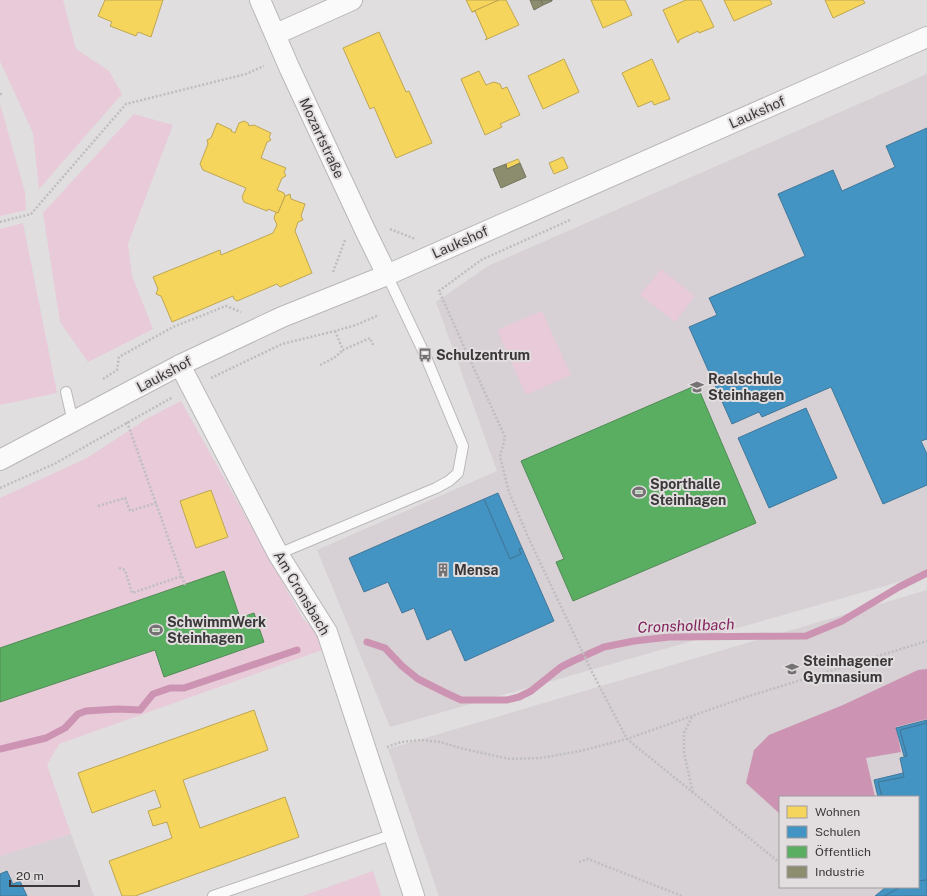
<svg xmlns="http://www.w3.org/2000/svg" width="927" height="896" viewBox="0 0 927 896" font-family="'Public Sans',sans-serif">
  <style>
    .built { fill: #d7d0d4; fill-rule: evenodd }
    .green { fill: #e8cad9 }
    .water { fill: #cd93b2 }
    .homes { fill: #f6d55c; stroke: #bea652 }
    .schools { fill: #4393c3; stroke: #40789a }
    .public { fill: #5aae61; stroke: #508b55 }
    .industry { fill: #8c8c6e; stroke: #73735e }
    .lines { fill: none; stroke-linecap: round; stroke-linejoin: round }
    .stream { stroke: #cd93b2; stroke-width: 7 }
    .lane-casing { stroke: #b9b7b7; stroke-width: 12 }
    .street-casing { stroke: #b9b7b7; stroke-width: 22 }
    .path { stroke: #bebebe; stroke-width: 2.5; stroke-dasharray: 2 2; stroke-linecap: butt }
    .lane { stroke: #fafafa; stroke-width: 10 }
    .street { stroke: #fafafa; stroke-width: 20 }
    .labels { text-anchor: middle; stroke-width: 4; stroke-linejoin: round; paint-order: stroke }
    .street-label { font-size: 14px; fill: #3a3839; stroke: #e2dddf }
    .poi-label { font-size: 14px; font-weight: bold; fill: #3a3839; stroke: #e2dddf; text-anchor: start }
    .water-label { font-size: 15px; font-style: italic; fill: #83225d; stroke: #e2dddf }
  </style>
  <rect width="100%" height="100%" fill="#e1dedf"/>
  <g class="built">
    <polygon points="927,74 927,574 390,727 317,550 497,471 436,302 488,266"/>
    <path d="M927,590V896H439L388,749ZM780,797H918V887H780Z"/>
    <polygon points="71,834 94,896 0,896 0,856"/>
  </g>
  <g class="green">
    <polygon points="0,0 63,0 76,49 109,71 122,94 39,189 33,133 0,61"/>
    <polygon points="0,104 25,192 26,210 0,216"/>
    <polygon points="134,114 173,125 128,244 132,276 153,329 88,362 60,322 43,213"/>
    <polygon points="23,223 57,393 0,405 0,229"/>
    <polygon points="661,269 695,296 675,322 640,295"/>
    <polygon points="542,311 571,375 526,395 497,330"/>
    <polygon points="181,401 303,619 321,635 325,649 59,744 47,765 71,834 0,856 0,498 87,458 148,418"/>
    <polygon points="373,871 381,896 303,896"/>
  </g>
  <polygon class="water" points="927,669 927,719 896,727 901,752 866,758 875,797 780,797 780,814 746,783 754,750 769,735 843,705 918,670"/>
  <g class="homes">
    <polygon points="105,0 163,0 151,37 138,32 136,36 110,26 112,22 98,16"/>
    <polygon points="466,0 499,0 472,12"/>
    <polygon points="499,0 506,0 519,25 485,40 487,38 475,11 472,12"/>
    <polygon points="591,0 625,0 632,15 603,28"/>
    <polygon points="686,0 701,0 714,27 699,33 698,31 679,40 679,42 678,43 663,10"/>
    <polygon points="724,0 770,0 772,4 734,21"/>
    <polygon points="825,0 863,0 865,3 833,18"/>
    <polygon points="379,32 406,92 409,91 432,143 396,158 374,107 370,109 343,48"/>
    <polygon points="564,59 579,92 543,109 528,76"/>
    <polygon points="652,59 670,99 654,105 652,101 638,107 622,73"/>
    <polygon points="479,71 486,85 494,82 500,84 502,89 507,87 520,115 500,124 502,127 485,135 461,79"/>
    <polygon points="244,121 248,123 249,126 254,125 271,133 269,137 271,140 267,142 261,158 286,168 284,172 286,176 282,178 277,190 284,193 285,196 278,213 268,209 267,211 244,202 242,197 246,188 203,170 200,164 208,144 207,140 211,138 217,123 232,130 231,131 235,133 239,123"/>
    <polygon points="563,157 568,168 554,174 549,163"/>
    <polygon points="518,159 520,163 507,169 506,164"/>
    <polygon points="290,194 291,199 305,204 301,216 303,220 298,222 295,231 312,273 280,287 277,284 237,301 234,299 233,296 172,322 161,296 156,294 158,289 153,277 220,250 221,255 273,233 277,225 274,218 276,212 278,213 285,196"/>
    <polygon points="211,490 228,537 196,548 180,501"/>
    <polygon points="254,710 268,750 183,780 200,828 285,797 299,837 135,896 122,896 109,861 172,838 167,822 153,826 148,811 161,807 155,790 92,813 78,773"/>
  </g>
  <g class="schools">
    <polygon points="927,128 927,439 921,441 927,454 927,485 883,504 831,387 762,417 759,412 732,424 689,327 717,315 709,298 805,256 778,194 833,170 842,191 895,167 886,146"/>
    <polygon points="806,408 837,478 769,508 738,438"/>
    <polygon points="498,493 522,548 519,549 521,554 510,559 484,499"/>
    <polygon points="484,499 510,559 521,554 519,549 522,548 554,621 465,661 451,629 427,640 414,608 402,613 388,582 364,592 349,558"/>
    <polygon points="927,720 927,723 900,730 907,756 904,756 896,728"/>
    <polygon points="927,723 927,880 918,881 918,797 882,797 878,782 904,777 900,758 907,756 900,730"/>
    <polygon points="903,773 904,777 878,782 882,797 878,797 874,780"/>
    <polygon points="7,871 13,884 20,881 27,896 0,896 0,874"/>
    <polygon points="926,880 927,880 927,896 884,896 900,887 918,887 918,881"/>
    <polygon points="886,887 899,888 884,896 875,896"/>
  </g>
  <g class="public">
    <polygon points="697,385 756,523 573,601 556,562 564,559 521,461"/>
    <polygon points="224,571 240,618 254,613 264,642 164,677 155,650 0,702 0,648"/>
  </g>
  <g class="industry">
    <polygon points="530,0 541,0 543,5 534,10"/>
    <polygon points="541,0 552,0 552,1 543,5"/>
    <polygon points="520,163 526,177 501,188 493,169 506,164 507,169"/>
  </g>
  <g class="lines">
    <g class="stream">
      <polyline points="367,642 385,648 402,666 418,679 446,693 461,700 507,700 519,697 531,691 561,667 573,661 604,647 634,641 669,637 806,636 842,621 899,587 927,573"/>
      <polyline points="0,749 46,738 65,728 78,714 86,711 118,709 140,710 153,694 170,688 184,688 297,650"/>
    </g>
    <g class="lane-casing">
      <g id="lane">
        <polyline points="66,392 73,422"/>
        <polyline points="278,554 436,488 449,481 458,473 463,446 425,355 387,275"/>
        <polyline points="213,896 394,834"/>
      </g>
    </g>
    <g class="street-casing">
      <g id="street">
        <polyline points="260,0 289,67 365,230 387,275"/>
        <polyline points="276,34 352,0"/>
        <polyline points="180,365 278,554 327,632 414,896"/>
        <polyline points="0,460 180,365 282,317 387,275 927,37"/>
      </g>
    </g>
    <g class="path">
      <polyline points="0,94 3,94"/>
      <polyline points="570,220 481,260 439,291 505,437 500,457 509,492 529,539 592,672 627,739 780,863"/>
      <polyline points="0,222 31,214 126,104 246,74 264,66"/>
      <polyline points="390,229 415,239"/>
      <polyline points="333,272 345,240"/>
      <polyline points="335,331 343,350 370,338 373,345"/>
      <polyline points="320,365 334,358 343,350"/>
      <polyline points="211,378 282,344 335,331 356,325 379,315"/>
      <polyline points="103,379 117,370 119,357 173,327 226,306 241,312"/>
      <polyline points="127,422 185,585"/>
      <polyline points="0,488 54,464 173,397"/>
      <polyline points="98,506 125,498 130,511 156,503"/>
      <polyline points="119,568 125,570 132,593 182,576"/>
      <polyline points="692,717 684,733 684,753 693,793"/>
      <polyline points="387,747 401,742 421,740 440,742 464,749 510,759 540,758 580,751 627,739 743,698 927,641"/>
      <polyline points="579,862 588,859 682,896"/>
    </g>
    <use href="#lane" class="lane"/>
    <use href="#street" class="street"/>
  </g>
  <defs>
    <g id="bus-bare" transform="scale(1.08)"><path d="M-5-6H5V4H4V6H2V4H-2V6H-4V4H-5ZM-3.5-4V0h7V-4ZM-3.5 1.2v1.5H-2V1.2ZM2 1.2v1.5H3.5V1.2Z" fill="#747273" stroke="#e2dddf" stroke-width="2.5" paint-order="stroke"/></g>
    <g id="school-bare" transform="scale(1.08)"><path d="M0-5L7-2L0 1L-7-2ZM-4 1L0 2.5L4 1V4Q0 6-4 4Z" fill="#747273" stroke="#e2dddf" stroke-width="2.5" paint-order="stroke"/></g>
    <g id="stadium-bare" transform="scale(1.08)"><path d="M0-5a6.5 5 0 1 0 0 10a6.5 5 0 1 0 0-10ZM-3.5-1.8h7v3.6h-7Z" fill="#747273" stroke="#e2dddf" stroke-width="2.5" paint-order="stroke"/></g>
    <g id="building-bare" transform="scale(1.08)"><path d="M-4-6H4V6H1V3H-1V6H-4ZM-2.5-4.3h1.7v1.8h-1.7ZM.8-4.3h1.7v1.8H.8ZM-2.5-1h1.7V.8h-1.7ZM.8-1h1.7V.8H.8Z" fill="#747273" stroke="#e2dddf" stroke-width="2.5" paint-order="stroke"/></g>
  </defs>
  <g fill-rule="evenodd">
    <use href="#bus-bare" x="425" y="355"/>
    <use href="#school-bare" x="697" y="387"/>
    <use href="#stadium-bare" x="639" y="492"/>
    <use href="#building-bare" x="443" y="570"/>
    <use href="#stadium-bare" x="156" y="630"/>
    <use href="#school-bare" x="792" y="669"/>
  </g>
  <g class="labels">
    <g class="street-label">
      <text transform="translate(757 112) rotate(-24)" y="5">Laukshof</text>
      <text transform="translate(322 138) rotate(65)" y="5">Mozartstraße</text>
      <text transform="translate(460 242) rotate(-24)" y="5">Laukshof</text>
      <text transform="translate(164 374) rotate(-28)" y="5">Laukshof</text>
      <text transform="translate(302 593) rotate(59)" y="5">Am Cronsbach</text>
    </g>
    <g class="poi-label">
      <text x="436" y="360">Schulzentrum</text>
      <text x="708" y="384">Realschule<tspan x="708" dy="16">Steinhagen</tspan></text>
      <text x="650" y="489">Sporthalle<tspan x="650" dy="16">Steinhagen</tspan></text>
      <text x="454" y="575">Mensa</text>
      <text x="167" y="627">SchwimmWerk<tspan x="167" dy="16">Steinhagen</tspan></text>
      <text x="803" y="666">Steinhagener<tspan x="803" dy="16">Gymnasium</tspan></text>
    </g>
    <g class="water-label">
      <text transform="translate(686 626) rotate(-2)" y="5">Cronshollbach</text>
    </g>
  </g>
  <rect x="779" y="796" width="140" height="92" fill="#e2dddf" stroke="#9f9b9d"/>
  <rect x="787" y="806" width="20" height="12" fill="#f6d55c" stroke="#9f9b9d"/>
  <text x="815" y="816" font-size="12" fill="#3a3839">Wohnen</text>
  <rect x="787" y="826" width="20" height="12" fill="#4393c3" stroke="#9f9b9d"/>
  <text x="815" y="836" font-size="12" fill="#3a3839">Schulen</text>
  <rect x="787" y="846" width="20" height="12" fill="#5aae61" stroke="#9f9b9d"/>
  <text x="815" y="856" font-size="12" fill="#3a3839">Öffentlich</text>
  <rect x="787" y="866" width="20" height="12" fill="#8c8c6e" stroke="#9f9b9d"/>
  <text x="815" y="876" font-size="12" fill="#3a3839">Industrie</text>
  <path d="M10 880v6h69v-6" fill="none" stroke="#3a3839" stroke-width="2"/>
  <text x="16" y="880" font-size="12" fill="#3a3839" stroke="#e2dddf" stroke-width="3" paint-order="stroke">20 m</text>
</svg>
